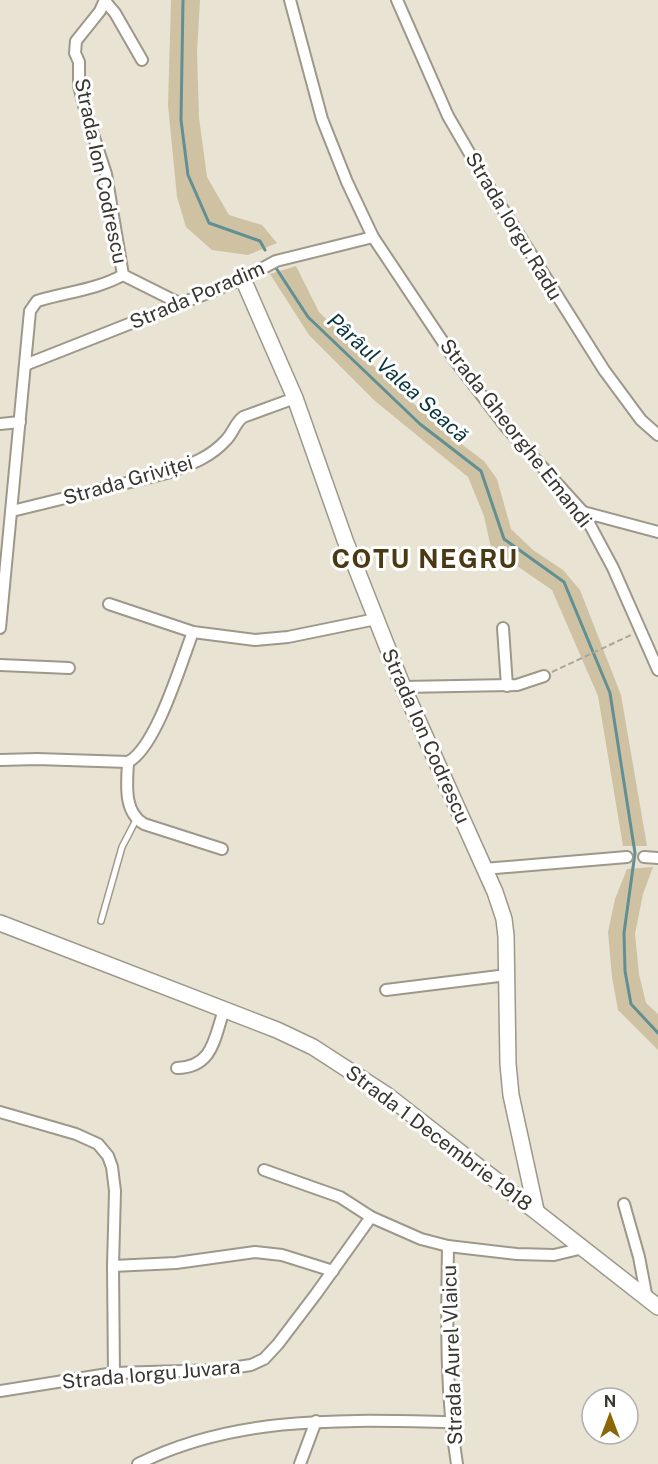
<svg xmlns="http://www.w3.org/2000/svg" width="658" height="1464" viewBox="0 0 658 1464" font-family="'Public Sans',sans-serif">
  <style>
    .green { fill: #cec2a3 }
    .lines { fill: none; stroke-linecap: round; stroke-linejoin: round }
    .stream { stroke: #628f94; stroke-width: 3 }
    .service-casing { stroke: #9d988a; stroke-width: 8 }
    .minor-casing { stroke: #9d988a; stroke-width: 14 }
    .secondary-casing { stroke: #9d988a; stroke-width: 18 }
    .path { stroke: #aba69a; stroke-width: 2; stroke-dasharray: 6 3; stroke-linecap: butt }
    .service { stroke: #fff; stroke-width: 5 }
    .minor { stroke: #fff; stroke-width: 10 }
    .secondary { stroke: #fff; stroke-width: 15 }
    .labels { text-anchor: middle; stroke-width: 6; stroke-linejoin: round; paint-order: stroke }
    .street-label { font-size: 20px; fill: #383630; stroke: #fff }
    .water-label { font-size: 21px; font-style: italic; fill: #07353a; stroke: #fff }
    .district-label { font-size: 26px; font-weight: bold; letter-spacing: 1.5px; fill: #4a3912; stroke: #fff }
  </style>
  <rect width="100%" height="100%" fill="#e9e3d3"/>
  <g class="green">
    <polygon points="171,0 200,0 197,52 199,118 207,177 229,215 262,225 277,243 248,255 212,250 186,227 177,197 168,105"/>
    <polygon points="296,266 319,312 398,390 452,437 484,461 497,479 511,529 533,550 563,570 580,590 621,695 647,846 623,846 598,696 552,590 491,548 484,516 468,477 375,401 309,335 270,274"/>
    <polygon points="653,867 643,894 635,934 639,974 646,1003 658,1014 658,1050 618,1010 612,977 608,932 615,899 627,869"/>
  </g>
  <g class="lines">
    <g class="stream">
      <polyline points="183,0 181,120 188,175 209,223 260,241 265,250"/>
      <polyline points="276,268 308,317 420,424 481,471 504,539 564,582 610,693 635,853 624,933 625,971 631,1004 658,1033"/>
    </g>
    <g class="service-casing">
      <polyline id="service" points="101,921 122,847 136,820"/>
    </g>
    <g class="minor-casing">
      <g id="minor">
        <polyline points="105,0 100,11 76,41 75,53 79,62 79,86 86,113 106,174 123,275 179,303"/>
        <polyline points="290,0 322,119 347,182 373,237 457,363 506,427 583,512 613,568 658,670"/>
        <polyline points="397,0 448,116 492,192 604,370 641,420 658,435"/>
        <polyline points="105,1 115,13 142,60"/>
        <polyline points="25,365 243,279 276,261 373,237"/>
        <polyline points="0,424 20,422"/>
        <path d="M12,511L167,473C189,465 210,458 226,440C233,433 235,423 243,417L295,398"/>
        <polyline points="583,512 658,532"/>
        <polyline points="109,604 193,632 255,640 288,637 376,619"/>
        <path d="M0,628L30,311L37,301C66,292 96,290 123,275"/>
        <polyline points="503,628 507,686"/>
        <polyline points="0,665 69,668"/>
        <polyline points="403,687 517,685 544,676"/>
        <path d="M0,760L37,759L128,762C156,748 181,663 193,632"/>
        <path d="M128,762C127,783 123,812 144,824L222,849"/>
        <polyline points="644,857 658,858"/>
        <polyline points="484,869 627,857"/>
        <polyline points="386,990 507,975"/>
        <path d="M177,1068C213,1067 214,1039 224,1010"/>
        <polyline points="0,1112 76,1134 98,1144 108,1156 112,1167 115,1191 113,1266 114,1373"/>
        <polyline points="264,1170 340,1197 371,1217 421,1239 448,1246 517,1254 554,1255 583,1248"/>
        <polyline points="624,1204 639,1257 647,1299"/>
        <path d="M448,1246C447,1319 445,1392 457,1464"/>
        <polyline points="113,1266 176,1263 255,1252 282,1255 333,1271"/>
        <polyline points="0,1391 114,1373 218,1370 251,1365 264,1359 278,1344 316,1294 371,1217"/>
        <path d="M138,1464C235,1415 344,1420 450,1422"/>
        <polyline points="300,1464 316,1421"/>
      </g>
    </g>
    <g class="secondary-casing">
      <g id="secondary">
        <polyline points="243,279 295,398 345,540 403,687 495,892 504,919 506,936 508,1064 511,1095 536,1210"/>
        <polyline points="0,923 277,1030 313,1047 387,1095 658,1307"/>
      </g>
    </g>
    <polyline class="path" points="552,672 631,635"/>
    <use href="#service" class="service"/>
    <use href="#minor" class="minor"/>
    <use href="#secondary" class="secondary"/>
  </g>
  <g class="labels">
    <g class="street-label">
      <text transform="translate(101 171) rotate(78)" y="7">Strada Ion Codrescu</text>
      <text transform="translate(514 226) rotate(59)" y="7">Strada Iorgu Radu</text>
      <text transform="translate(197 295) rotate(-23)" y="7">Strada Poradim</text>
      <text transform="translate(516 433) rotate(52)" y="7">Strada Gheorghe Emandi</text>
      <text transform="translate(128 480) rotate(-16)" y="7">Strada Griviței</text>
      <text transform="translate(426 736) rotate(66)" y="7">Strada Ion Codrescu</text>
      <text transform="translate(439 1138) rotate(37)" y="7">Strada 1 Decembrie 1918</text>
      <text transform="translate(452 1355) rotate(-92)" y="7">Strada Aurel Vlaicu</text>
      <text transform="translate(151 1374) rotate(-5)" y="7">Strada Iorgu Juvara</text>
    </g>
    <g class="water-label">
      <text transform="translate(398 378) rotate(42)" y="7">Pârâul Valea Seacă</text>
    </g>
    <g class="district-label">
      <text x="425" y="568">COTU NEGRU</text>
    </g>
  </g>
  <g transform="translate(610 1416)"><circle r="28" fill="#ffffff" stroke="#afafac" stroke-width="1.5"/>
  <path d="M0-4.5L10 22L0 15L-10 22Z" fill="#8a6604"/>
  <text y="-9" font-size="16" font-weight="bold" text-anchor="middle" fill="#383630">N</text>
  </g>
</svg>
